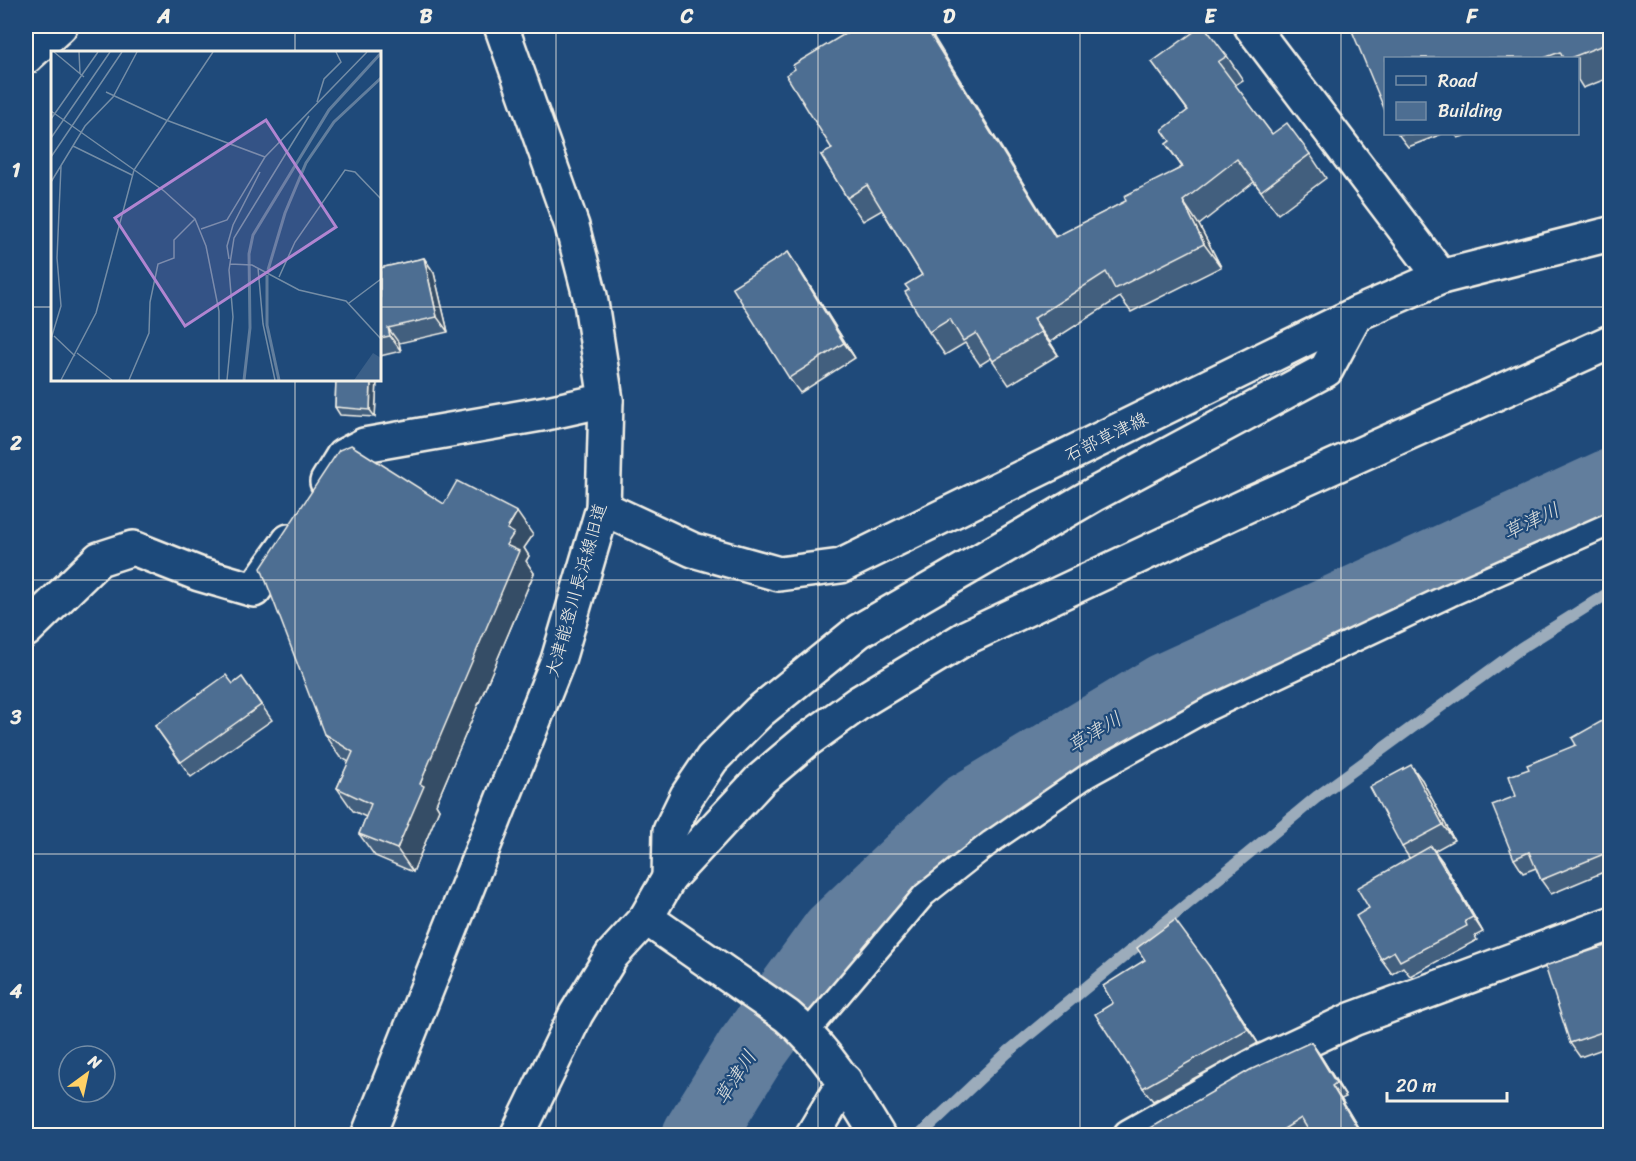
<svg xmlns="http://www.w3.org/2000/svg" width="1636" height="1161" viewBox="0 0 1636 1161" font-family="Sriracha,'Klee One',sans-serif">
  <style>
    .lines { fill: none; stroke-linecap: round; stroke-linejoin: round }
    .stream { stroke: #9cacbb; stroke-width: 12 }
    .river { stroke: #627e9d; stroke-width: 72 }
    .lane-casing { stroke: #f4f1e8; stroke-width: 27 }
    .street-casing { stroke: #f4f1e8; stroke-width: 38 }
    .secondary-casing { stroke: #f4f1e8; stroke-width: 38 }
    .lane { stroke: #1f4a7a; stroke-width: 22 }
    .street { stroke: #1f4a7a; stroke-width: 33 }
    .secondary { stroke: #1f4a7a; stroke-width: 33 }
    .wall { fill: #425f7e; stroke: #f4f1e8; stroke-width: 1.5 }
    .shaded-wall { fill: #364d66; stroke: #f4f1e8; stroke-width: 1.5 }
    .building { fill: #4d6e92; stroke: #f4f1e8; stroke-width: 1.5 }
    .grid { fill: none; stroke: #f4f1e8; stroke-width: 1.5; stroke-opacity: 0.55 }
    .labels { text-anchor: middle; stroke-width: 4.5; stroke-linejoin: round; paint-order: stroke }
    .street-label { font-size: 18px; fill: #f4f1e8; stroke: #1f4a7a }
    .water-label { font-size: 20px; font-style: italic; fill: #dee0dd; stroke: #1f4a7a }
    .inset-river { fill: none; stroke: #627e9d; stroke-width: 3 }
    .inset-road { fill: none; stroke: #748da6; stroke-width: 1.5 }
    .view { fill: #b185d1; fill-opacity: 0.15; stroke: #b185d1; stroke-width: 3 }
    .inset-edge { fill: none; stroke: #f4f1e8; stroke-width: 3 }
    .neatline { fill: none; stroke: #f4f1e8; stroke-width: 2 }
    .grid-label { font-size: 20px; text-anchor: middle; font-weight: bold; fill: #f4f1e8 }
  </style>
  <rect width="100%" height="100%" fill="#1f4a7a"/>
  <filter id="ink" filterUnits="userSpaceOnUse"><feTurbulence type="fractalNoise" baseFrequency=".0167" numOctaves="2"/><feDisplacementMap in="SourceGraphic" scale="12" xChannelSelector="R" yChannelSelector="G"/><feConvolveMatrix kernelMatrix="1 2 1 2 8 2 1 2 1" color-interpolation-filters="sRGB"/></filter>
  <g filter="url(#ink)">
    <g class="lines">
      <polyline class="stream" points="919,1136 1008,1052 1318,796 1521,648 1610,592"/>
      <polyline class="river" points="698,1136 750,1052 836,934 967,809 1165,689 1610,485"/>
      <g class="lane-casing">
        <polyline id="lane" points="807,1033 924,895 991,842 1087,776 1208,709 1450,595 1610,524"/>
      </g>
      <g class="street-casing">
        <g id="street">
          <polyline points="1251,26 1441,277"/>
          <polyline points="26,57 60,26"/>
          <polyline points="327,482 343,456 364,445 547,413 606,400"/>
          <polyline points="26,630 99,559 133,548 199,574 254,590 289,541"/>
          <polyline points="669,878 670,831 687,796 712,759 759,712 859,631 1093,495 1326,370 1356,314"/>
          <path d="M646,918L787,1016C826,1049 852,1093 878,1136"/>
          <polyline points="517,1136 576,1014 612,955 646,918 669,878 760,780 806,741 860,702 967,637 1252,503 1610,342"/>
          <polyline points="812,1136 845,1081"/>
          <polyline points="1130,1136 1251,1067 1353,1019 1610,924"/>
        </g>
      </g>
      <g class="secondary-casing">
        <g id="secondary">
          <polyline points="603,508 693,550 779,574 841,566 1356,314 1441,277 1610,234"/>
          <polyline points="368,1136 558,660 603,508 606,400 590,296 572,226 501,26"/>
        </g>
      </g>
      <use href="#lane" class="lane"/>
      <use href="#street" class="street"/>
      <use href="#secondary" class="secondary"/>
    </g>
    <g class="wall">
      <polygon points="1611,26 1611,77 1583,88 1578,80 1578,58 1386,58"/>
      <polygon points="1227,56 1243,80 1235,85 1272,134 1310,154 1326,178 1278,214 1254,182 1199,225 1221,267 1131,312 1120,297 1050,342 1058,355 1009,385 991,358 980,365 965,343 945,355 929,332 909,290 922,275 882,210 863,221 847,198 821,155 1056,237 1126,201 1182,167 1166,144 1170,141 1188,111 1152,62"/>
      <polygon points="1398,134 1442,134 1408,147"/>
      <polygon points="1455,134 1471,134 1458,138"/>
      <polygon points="424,258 434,273 448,332 399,343 401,351 380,356 380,267 380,268"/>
      <polygon points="798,267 855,358 800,393 789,378"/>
      <polygon points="336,380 377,380 375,417 340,415 335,407"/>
      <polygon points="444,504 533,535 524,548 529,556 526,561 534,573 436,804 439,809 413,872 375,856 359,834 366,817 353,811 337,788 349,762 339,756 324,734"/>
      <polygon points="242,677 272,720 191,777 155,726 233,684"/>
      <polygon points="1611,716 1611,869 1551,894 1541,880 1536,868 1523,873 1514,859 1516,796 1529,769 1576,745"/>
      <polygon points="1422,780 1454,840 1434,851 1442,861 1483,932 1475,936 1477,940 1410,976 1403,967 1392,974 1381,959 1369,908 1410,859 1402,847"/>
      <polygon points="1611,944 1611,1046 1580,1057 1570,1043"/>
      <polygon points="1218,980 1258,1043 1153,1101 1143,1088"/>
      <polygon points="1311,1042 1320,1055 1346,1097 1341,1099 1363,1136 1312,1136 1310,1132 1304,1136 1152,1136"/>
    </g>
    <g class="shaded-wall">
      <polygon points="925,26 927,26 1071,261 1055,237"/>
      <polygon points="1183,201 1199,225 1221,267 1204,244"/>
      <polygon points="788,252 798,267 855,358 844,343"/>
      <polygon points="424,258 434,273 448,332 437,317"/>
      <polygon points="1033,319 1050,342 1058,355 1041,332"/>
      <polygon points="388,328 399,343 401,351 390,336"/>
      <polygon points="371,380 377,380 375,417 370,410"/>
      <polygon points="517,512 533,535 524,548 529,556 526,561 534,573 436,804 439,809 413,872 397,849 506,545 507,529"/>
      <polygon points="1411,765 1422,780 1454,840 1443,825"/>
      <polygon points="1431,846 1442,861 1483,932 1473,917"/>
      <polygon points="1209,966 1218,980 1258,1043 1248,1029"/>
      <polygon points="1311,1042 1320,1055 1346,1097 1336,1083"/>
      <polygon points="1332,1086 1341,1099 1363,1136"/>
    </g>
    <g class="building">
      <polygon points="858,26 925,26 1055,237 1126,201 1124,196 1183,167 1166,144 1170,141 1162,130 1188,110 1152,62 1202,26 1204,26 1227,56 1218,62 1272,134 1287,123 1310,154 1261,191 1237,159 1183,201 1204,244 1115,289 1106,272 1033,319 1041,332 993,361 976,333 963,341 950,319 929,332 905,292 909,290 905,285 922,275 867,185 847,198 821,155 832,149 786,75 795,69 793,65"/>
      <polygon points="1350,26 1611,26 1611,42 1570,58 1563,58 1560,52 1544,58 1386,58 1386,113"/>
      <polygon points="788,252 844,343 789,378 732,287"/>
      <polygon points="424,258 437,317 388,328 390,336 380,338 380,268"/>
      <polygon points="336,380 371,380 370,410 335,407"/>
      <polygon points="351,445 444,504 457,481 517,512 507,529 514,533 506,545 519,551 420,784 424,786 397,849 359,834 371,804 337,788 353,752 324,734 261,568 339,450"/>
      <polygon points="226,675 233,684 242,677 261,705 181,762 155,726"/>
      <polygon points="1611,716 1611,851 1541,880 1529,852 1514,859 1492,805 1516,796 1509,776 1529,769 1527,765 1576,745 1572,738"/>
      <polygon points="1411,765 1443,825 1402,847 1370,787"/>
      <polygon points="1431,846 1473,917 1465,921 1467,926 1400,961 1394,951 1381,959 1356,916 1369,908 1357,888"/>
      <polygon points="1175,920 1209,966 1248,1029 1143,1088 1095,1014 1113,1003 1103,986 1145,960 1137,948"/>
      <polygon points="1611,944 1611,1029 1570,1043 1545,966"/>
      <polygon points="1311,1042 1336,1083 1332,1086 1360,1132 1353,1136 1312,1136 1301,1118 1273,1136 1152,1136 1148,1129 1250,1070"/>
    </g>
  </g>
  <path class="grid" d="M295,26V52M556,26V1136M818,26V1136M1080,26V1136M1341,26V1136M26,307H52M380,307H1610M295,380V1136M26,580H1610M26,854H1610"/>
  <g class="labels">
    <g class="street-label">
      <text transform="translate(1106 437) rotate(-26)" y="6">石部草津線</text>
      <text transform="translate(576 590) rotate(-74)" y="6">大津能登川長浜線旧道</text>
    </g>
    <g class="water-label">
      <text transform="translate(1531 521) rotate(-25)" y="7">草津川</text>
      <text transform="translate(1094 732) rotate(-31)" y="7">草津川</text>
      <text transform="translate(735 1077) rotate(-57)" y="7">草津川</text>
    </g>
  </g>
  <g transform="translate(51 51)">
    <rect width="330" height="330" fill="#1f4a7a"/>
    <path d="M322,302L330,307V329H303Z" fill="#3a5f88"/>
    <path class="inset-river" d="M217,219L234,162L255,112L283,71L330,27M216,224V274L228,329M193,329L199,277L198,203L202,184L278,59L330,2"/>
    <path class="inset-road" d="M3,1L33,26M28,1L29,22M55,41L115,69L214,106M266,51L273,28L290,11L285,1M0,60L113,140L144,168L155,195L168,260V329M0,68L47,1M0,87L59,1M22,95L81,124M0,106L71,1M0,131L34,75L62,46L86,1M150,178L176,169L214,106L316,1M178,208L176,195L182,174L209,121M179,213L201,214L248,239L295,250L330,288M207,217L212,273L224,329M228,226L244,191L294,119L304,121L330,148M298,252L330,228M3,285L24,305M0,288L10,255L6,207L10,115M26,302L61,329M10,329L45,262L83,119L162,1M78,329L98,282L99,251L107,213L123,207V189L144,168M176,329L182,266L178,219L183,187L258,65"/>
    <path class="view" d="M215,69L285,176L134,275L64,167Z"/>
    <rect width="330" height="330" class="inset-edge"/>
  </g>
  <rect width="1636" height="1161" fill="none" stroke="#1f4a7a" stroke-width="66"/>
  <rect x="1384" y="57" width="195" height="78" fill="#1f4a7a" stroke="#748da6" stroke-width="1.5"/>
  <rect x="1396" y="76" width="30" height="9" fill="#1f4a7a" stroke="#748da6" stroke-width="1.5"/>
  <text x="1438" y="87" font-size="18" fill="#f4f1e8">Road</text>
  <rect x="1396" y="102" width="30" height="18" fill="#4d6e92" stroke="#748da6" stroke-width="1.5"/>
  <text x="1438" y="117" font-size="18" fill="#f4f1e8">Building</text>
  <g transform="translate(87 1074) rotate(33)"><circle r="28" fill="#1f4a7a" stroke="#748da6" stroke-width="1.5"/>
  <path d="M0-4.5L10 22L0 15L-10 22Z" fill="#ffd166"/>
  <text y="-9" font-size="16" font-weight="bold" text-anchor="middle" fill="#f4f1e8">N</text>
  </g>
  <path d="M1387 1092v9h120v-9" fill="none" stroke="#f4f1e8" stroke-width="3"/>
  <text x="1396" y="1092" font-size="18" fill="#f4f1e8" stroke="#1f4a7a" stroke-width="4.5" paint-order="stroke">20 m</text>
  <rect x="33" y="33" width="1570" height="1095" class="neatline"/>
  <g class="grid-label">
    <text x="164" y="23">A</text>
    <text x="426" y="23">B</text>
    <text x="687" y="23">C</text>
    <text x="949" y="23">D</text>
    <text x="1210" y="23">E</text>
    <text x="1472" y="23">F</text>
    <text x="16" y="177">1</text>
    <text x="16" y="450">2</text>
    <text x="16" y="724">3</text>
    <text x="16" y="998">4</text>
  </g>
</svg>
